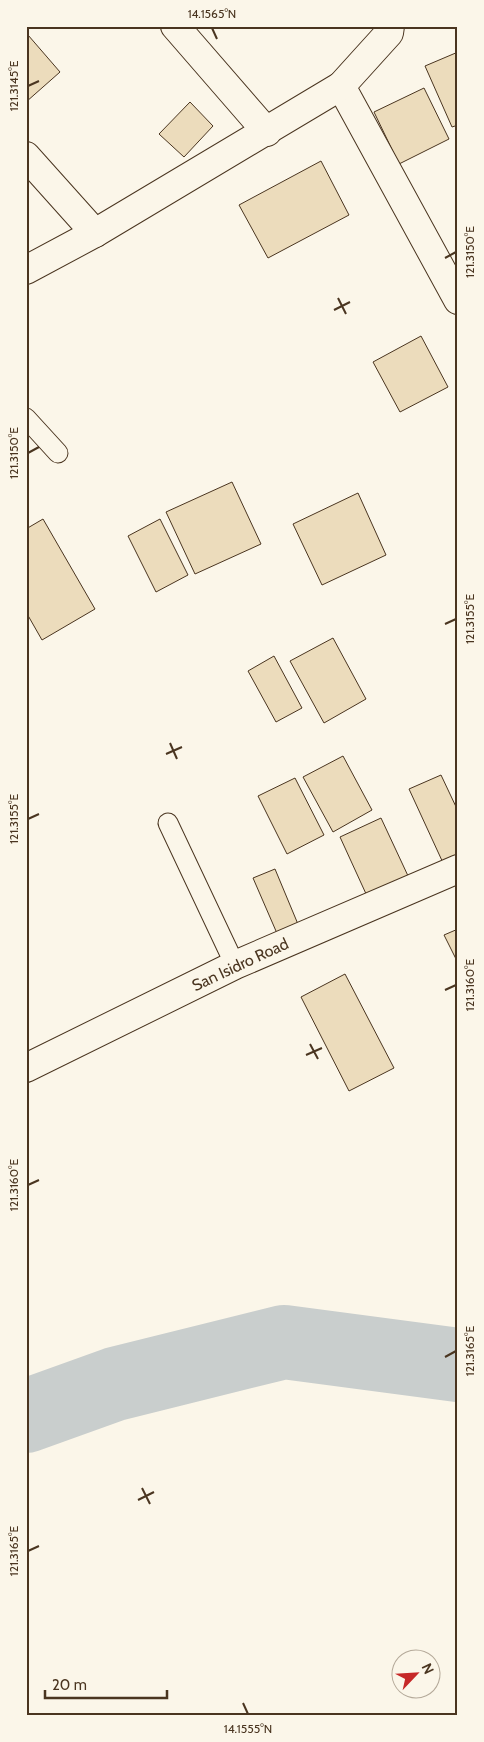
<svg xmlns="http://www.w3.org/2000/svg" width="484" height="1742" viewBox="0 0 484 1742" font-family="Cabin,sans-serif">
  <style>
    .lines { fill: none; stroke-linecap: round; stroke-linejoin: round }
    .river { stroke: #c9cecd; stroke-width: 74 }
    .building { fill: #ecdcbc; stroke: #4a3520 }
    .lane-casing { stroke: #4a3520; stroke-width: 21 }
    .street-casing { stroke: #4a3520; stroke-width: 30 }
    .secondary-casing { stroke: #4a3520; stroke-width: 30 }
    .lane { stroke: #fbf6e9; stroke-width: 19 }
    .street { stroke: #fbf6e9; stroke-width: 28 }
    .secondary { stroke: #fbf6e9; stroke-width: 28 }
    .ticks { fill: none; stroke: #4a3520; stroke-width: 2 }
    .labels { text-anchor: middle; stroke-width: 4; stroke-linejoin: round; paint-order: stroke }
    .street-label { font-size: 16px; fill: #4a3520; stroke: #fbf6e9 }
    .neatline { fill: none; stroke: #4a3520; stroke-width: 2 }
    .ticks-label { font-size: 12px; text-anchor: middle; fill: #4a3520 }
  </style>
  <rect width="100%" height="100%" fill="#fbf6e9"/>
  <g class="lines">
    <polyline class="river" points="26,1416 115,1384 284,1342 458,1365"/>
  </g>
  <g class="building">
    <polygon points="28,35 60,72 26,102 26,37"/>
    <polygon points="458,52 458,125 452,127 425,66"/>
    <polygon points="424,88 449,139 399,164 374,112"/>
    <polygon points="190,102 213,126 184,157 159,134"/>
    <polygon points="321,161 349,215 268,258 239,205"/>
    <polygon points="421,336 448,387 400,412 373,362"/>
    <polygon points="232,482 261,544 195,574 166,512"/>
    <polygon points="358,493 386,555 322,585 293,524"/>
    <polygon points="43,519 95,609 42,640 26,612 26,529"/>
    <polygon points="160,519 188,575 156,592 128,536"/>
    <polygon points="333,638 366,699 324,723 290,661"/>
    <polygon points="274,656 302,708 276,722 248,671"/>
    <polygon points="343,756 372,810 333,832 303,777"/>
    <polygon points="441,775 458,811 458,859 444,865 409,789"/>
    <polygon points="295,778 324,835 287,854 258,796"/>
    <polygon points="381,818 409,878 367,896 340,837"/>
    <polygon points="275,869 300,929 279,938 253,878"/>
    <polygon points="458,929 458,963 444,935"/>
    <polygon points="345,974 394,1068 349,1091 301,997"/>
  </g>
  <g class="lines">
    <g class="lane-casing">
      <g id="lane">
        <polyline points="26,418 58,453"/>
        <polyline points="168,823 235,965"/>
      </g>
    </g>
    <g class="street-casing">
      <g id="street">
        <polyline points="175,26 267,132"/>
        <polyline points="390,26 389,33 341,86 458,300"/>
        <polyline points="26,156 95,233"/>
        <polyline points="26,270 95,233 341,86"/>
      </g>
    </g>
    <g class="secondary-casing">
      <polyline id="secondary" points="26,1068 235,965 458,869"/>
    </g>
    <use href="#lane" class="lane"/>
    <use href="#street" class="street"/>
    <use href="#secondary" class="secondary"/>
  </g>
  <path class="ticks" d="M212,28L217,39M28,86L39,81M445,258L456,252M338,298L346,314M334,310L350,302M28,453L39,447M445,624L456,619M170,743L177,759M166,754L182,747M28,819L39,814M445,990L456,985M310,1044L318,1059M306,1055L322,1048M28,1185L39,1180M445,1357L456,1351M142,1488L150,1504M138,1500L154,1492M28,1551L39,1546M243,1703L248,1714"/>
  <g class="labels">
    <g class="street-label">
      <text transform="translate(240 964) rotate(-25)" y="6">San Isidro Road</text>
    </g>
  </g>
  <rect width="484" height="1742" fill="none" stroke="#fbf6e9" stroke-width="55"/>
  <g transform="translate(416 1674) rotate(65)"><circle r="24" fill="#fbf6e9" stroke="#b4a999"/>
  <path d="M0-4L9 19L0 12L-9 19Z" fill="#c62828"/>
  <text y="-8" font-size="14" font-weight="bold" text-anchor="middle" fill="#4a3520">N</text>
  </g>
  <path d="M45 1690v8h122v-8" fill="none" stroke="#4a3520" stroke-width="2.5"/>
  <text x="52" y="1690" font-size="15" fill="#4a3520" stroke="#fbf6e9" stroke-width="4" paint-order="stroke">20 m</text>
  <rect x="28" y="28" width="428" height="1686" class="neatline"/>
  <g class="ticks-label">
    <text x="212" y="18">14.1565°N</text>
    <text transform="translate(14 86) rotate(-90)" y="4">121.3145°E</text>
    <text transform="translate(470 252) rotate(-90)" y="4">121.3150°E</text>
    <text transform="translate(14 453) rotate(-90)" y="4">121.3150°E</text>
    <text transform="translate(470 619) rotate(-90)" y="4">121.3155°E</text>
    <text transform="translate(14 819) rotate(-90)" y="4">121.3155°E</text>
    <text transform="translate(470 985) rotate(-90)" y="4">121.3160°E</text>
    <text transform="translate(14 1185) rotate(-90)" y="4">121.3160°E</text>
    <text transform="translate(470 1351) rotate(-90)" y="4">121.3165°E</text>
    <text transform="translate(14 1551) rotate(-90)" y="4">121.3165°E</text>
    <text x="248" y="1733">14.1555°N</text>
  </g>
</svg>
